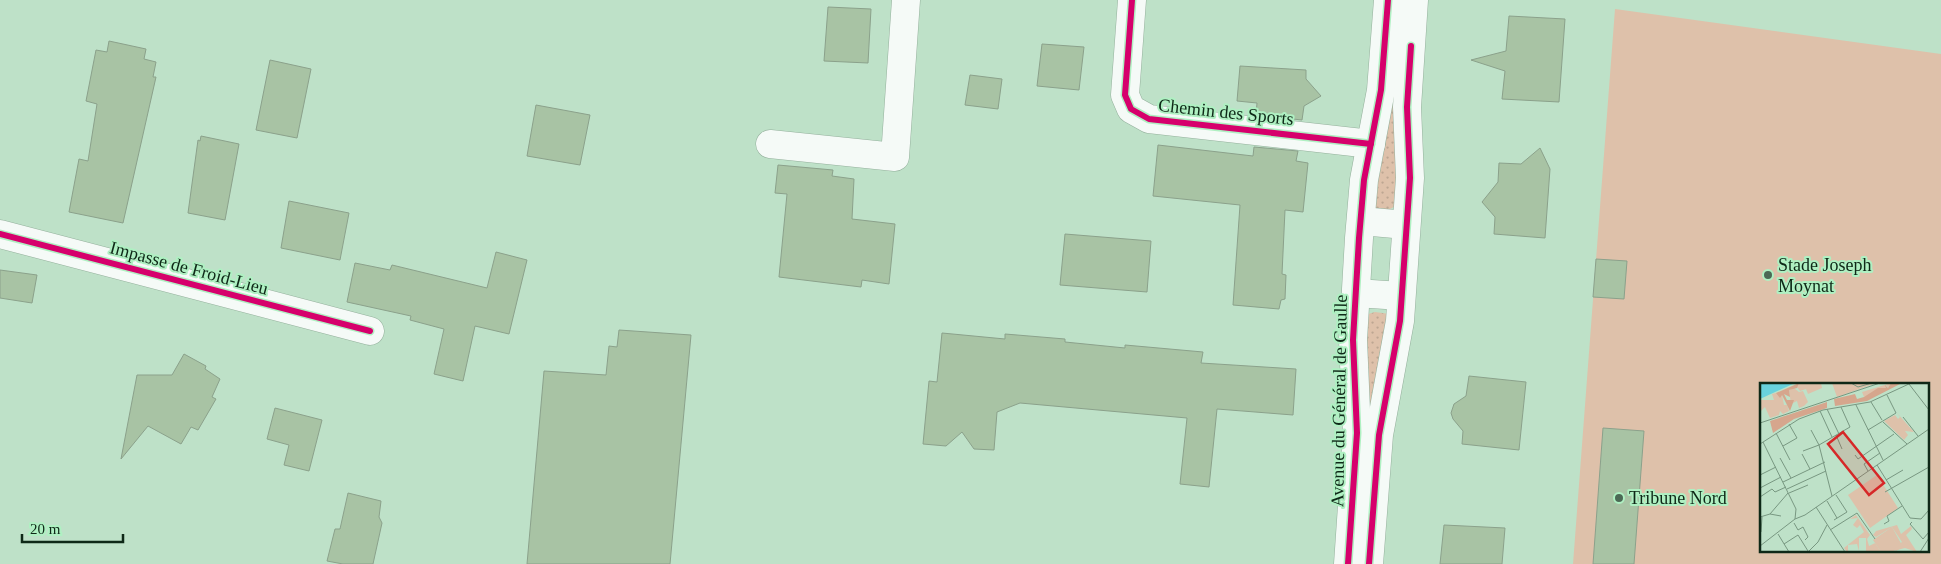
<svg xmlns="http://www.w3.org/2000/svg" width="1941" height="564" viewBox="0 0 1941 564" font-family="'Times New Roman',serif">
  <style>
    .grass { fill: url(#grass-dots) }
    .garden { fill: #dec1aa; fill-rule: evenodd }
    .building { fill: #a8c3a4; stroke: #8ba18b }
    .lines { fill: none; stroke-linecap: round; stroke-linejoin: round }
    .minor-casing { stroke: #94b09c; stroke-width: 29 }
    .secondary-casing { stroke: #94b09c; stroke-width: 29 }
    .minor { stroke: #f5faf7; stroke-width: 28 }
    .secondary { stroke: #f5faf7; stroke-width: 28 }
    .cycleway-casing { stroke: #aff0c2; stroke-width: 9 }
    .cycleway { stroke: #d6006c; stroke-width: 6 }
    .poi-dot { fill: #4c6955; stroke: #aff0c2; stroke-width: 2 }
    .labels { text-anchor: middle; stroke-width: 4; stroke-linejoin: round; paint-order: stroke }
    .street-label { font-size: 18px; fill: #0e2817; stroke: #aff0c2 }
    .poi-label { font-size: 18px; fill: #0e2817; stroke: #aff0c2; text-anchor: start }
    .inset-road { fill: none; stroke: #789781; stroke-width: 1 }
    .view { fill: #d62828; fill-opacity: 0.15; stroke: #d62828; stroke-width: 2.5 }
    .inset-edge { fill: none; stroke: #0e2817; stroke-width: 2.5 }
  </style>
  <defs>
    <pattern id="grass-dots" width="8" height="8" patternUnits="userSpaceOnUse" patternTransform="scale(1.25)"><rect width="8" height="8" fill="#dec1aa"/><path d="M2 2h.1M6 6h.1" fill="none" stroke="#bda692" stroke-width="1.8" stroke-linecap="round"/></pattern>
  </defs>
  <rect width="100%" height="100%" fill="#bee1c8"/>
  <g class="grass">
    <polygon points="1397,0 1400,204 1386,211 1376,208 1372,192"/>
    <polygon points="1375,312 1390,314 1374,411 1366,410 1365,315"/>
  </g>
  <path class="garden" d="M1615,9L1941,54V564H1573ZM1761,384H1927V550H1761Z"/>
  <g class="building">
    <polygon points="828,7 871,9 868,63 824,61"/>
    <polygon points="1509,16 1565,19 1559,102 1502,99 1505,71 1471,60 1506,51"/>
    <polygon points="109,41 146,49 144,59 156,62 153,77 156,77 123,223 69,212 79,159 88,161 97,104 86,101 96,50 107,52"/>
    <polygon points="1042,44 1084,47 1079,90 1037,86"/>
    <polygon points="270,60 311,69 297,138 256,130"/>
    <polygon points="1240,66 1306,70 1306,79 1321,96 1304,106 1302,120 1256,115 1257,103 1237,101"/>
    <polygon points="970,75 1002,79 998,109 965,105"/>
    <polygon points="536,105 590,115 580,165 527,156"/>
    <polygon points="201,136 239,144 225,220 188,213 198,140 200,141"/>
    <polygon points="1158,145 1253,156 1254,147 1298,151 1296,161 1308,163 1303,212 1285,210 1282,274 1286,275 1285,299 1281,300 1279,309 1233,305 1240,205 1153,196"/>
    <polygon points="1540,148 1550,169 1545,238 1494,234 1495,217 1482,202 1498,182 1499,163 1521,164"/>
    <polygon points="778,165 833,170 832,176 854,179 852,219 895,224 889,284 862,280 861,287 779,277 787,194 775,193"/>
    <polygon points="289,201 349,213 340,260 281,248"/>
    <polygon points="1065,234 1151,241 1147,292 1060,285"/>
    <polygon points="496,252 527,260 509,334 475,326 463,381 434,374 444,329 410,320 411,316 347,302 355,263 390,270 392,265 487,288"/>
    <polygon points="1596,259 1627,261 1624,299 1593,297"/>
    <polygon points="0,270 37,275 32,303 0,298"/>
    <polygon points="619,330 691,335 670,564 527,564 544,371 606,375 609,346 617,347"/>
    <polygon points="942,333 1005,339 1005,334 1065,339 1065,342 1125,348 1125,345 1203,352 1201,363 1296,369 1293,415 1217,409 1209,487 1180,484 1187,418 1020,403 997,412 994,450 974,449 962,432 946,446 923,444 929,381 937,382"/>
    <polygon points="184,354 206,366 205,369 220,379 212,397 216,399 198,430 191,427 181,444 148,426 121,459 137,375 172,375"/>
    <polygon points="1469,376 1526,382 1519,450 1462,444 1463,431 1453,419 1451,413 1454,404 1466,396"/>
    <polygon points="275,408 322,420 309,471 284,465 289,445 267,439"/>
    <polygon points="1603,428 1644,431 1634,564 1593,564"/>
    <polygon points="348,493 381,501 379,517 382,523 373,564 343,564 327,561 335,529 340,529"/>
    <polygon points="1444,525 1505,528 1502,564 1440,564"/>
  </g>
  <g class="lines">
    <g class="minor-casing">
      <g id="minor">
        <polyline points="1132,0 1125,95 1131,109 1149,119 1371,144"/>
        <polyline points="770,144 895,157 906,0"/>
        <polyline points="0,234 370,331"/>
      </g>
    </g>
    <g class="secondary-casing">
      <g id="secondary">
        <polyline points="1361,221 1406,225"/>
        <polyline points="1356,293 1401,296"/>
        <polyline points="1348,564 1357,433 1353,340 1359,238 1364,180 1381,90 1388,0"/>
        <polyline points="1369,564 1379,435 1400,321 1410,178 1407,107 1414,0"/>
      </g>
    </g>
    <use href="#minor" class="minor"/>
    <use href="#secondary" class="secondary"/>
    <g class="cycleway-casing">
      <g id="cycleway">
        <polyline points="1132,0 1125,95 1131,109 1149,119 1371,144"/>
        <polyline points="0,234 370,331"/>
        <polyline points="1348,564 1357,433 1353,340 1359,238 1364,180 1381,90 1388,0"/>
        <polyline points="1369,564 1379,435 1400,321 1410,178 1407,107 1411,46"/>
      </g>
    </g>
    <use href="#cycleway" class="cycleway"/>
  </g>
  <g class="poi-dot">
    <circle cx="1768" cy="275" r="5"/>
    <circle cx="1619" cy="498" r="5"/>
  </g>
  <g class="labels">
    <g class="street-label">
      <text transform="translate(1226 112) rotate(6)" y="6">Chemin des Sports</text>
      <text transform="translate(189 268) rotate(15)" y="6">Impasse de Froid-Lieu</text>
      <text transform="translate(1339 401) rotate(-89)" y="6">Avenue du Général de Gaulle</text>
    </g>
    <g class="poi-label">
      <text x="1778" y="271">Stade Joseph<tspan x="1778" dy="21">Moynat</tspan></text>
      <text x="1629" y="504">Tribune Nord</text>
    </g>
  </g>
  <g transform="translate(1760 383)">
    <rect width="169" height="169" fill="#bee1c8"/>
    <path d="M39,0H61L62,5L48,11L46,6L40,8L36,3ZM131,0L128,5L126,2V5L104,14L102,9ZM34,5L39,9L43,8L48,19L44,23L39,25L37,18L31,21L29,7ZM16,10L22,12L24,22H27L29,28L23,31L20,28L19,32L10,35L5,24L1,28L0,17H14L12,11ZM137,30L154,49L145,48L148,52L144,57L124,38L135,32L138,36L140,34ZM96,132L110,152L107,156L109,163L115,160L113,157L121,169L106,168V155H99V168L97,161L88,162V168L93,169H87L84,165L104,149L100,142L97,145L93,142L98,135L90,136ZM137,142L141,151L151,143L152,146L146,152L157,169L145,165L129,169L142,159L132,144L116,154L113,152L116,148Z" fill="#dec1aa"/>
    <path d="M39,0L37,5L29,7L30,14L24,11L27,17H34L30,28L22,12L20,15L16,10ZM131,0H142L107,18L75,23L74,16L95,11L97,16L104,14L118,5H126L125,2L128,5ZM67,19V25L34,36L13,50L10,38Z" fill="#d6a68d"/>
    <path d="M72,0H116L77,14Z" fill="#dec1aa"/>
    <path d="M117,92L138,125L110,145L88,112ZM132,144L143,164L136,168L134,165V169H121L113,157Z" fill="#dec1aa"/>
    <path d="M0,0H35L0,16Z" fill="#68d2dd"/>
    <path class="inset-road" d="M91,0L98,4L112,0M149,1L169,27M111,19L122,37M96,22L123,77M67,26L79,51M60,28L72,54M143,34L158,53M123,39L147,61M0,40L120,0M108,47L136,30L127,12M16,50L30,77M76,52L82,66M3,59L36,126L35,136M0,61L39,36L63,27L110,19L151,0M23,63L37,55L29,41M43,68L59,62L51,47M42,71L50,86M95,72L98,76L134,51M20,75L31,95M117,82L150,135L161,136L169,127M108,88L104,81L120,70M0,92L16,84M126,97L143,87M23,99L65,79M0,105L21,94M27,106L66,88M125,109L169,84M29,110L48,102M72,113L59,62L90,44L81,24M0,114L12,106L15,109L26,104M67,118L77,135M56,124L85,169M10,131L28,110M0,134L10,131L21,133M74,137L87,129L76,112M152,139L150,141L163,156L169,149M34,140L38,147L43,144L48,154L45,157M124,141L129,138L127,133L142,123M70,147L97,130L115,156M1,149L2,134M18,151L29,169M24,161L38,152L48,168M0,163L35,136L45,132L169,46M48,169L58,159L67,142M160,169L169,155"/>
    <path class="view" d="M83,49L124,100L109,112L68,61Z"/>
    <rect width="169" height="169" class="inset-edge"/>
  </g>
  <path d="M22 534v8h101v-8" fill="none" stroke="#0e2817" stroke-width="2.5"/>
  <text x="30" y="534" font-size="15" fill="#0e2817" stroke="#aff0c2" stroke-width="4" paint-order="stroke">20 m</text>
</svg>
